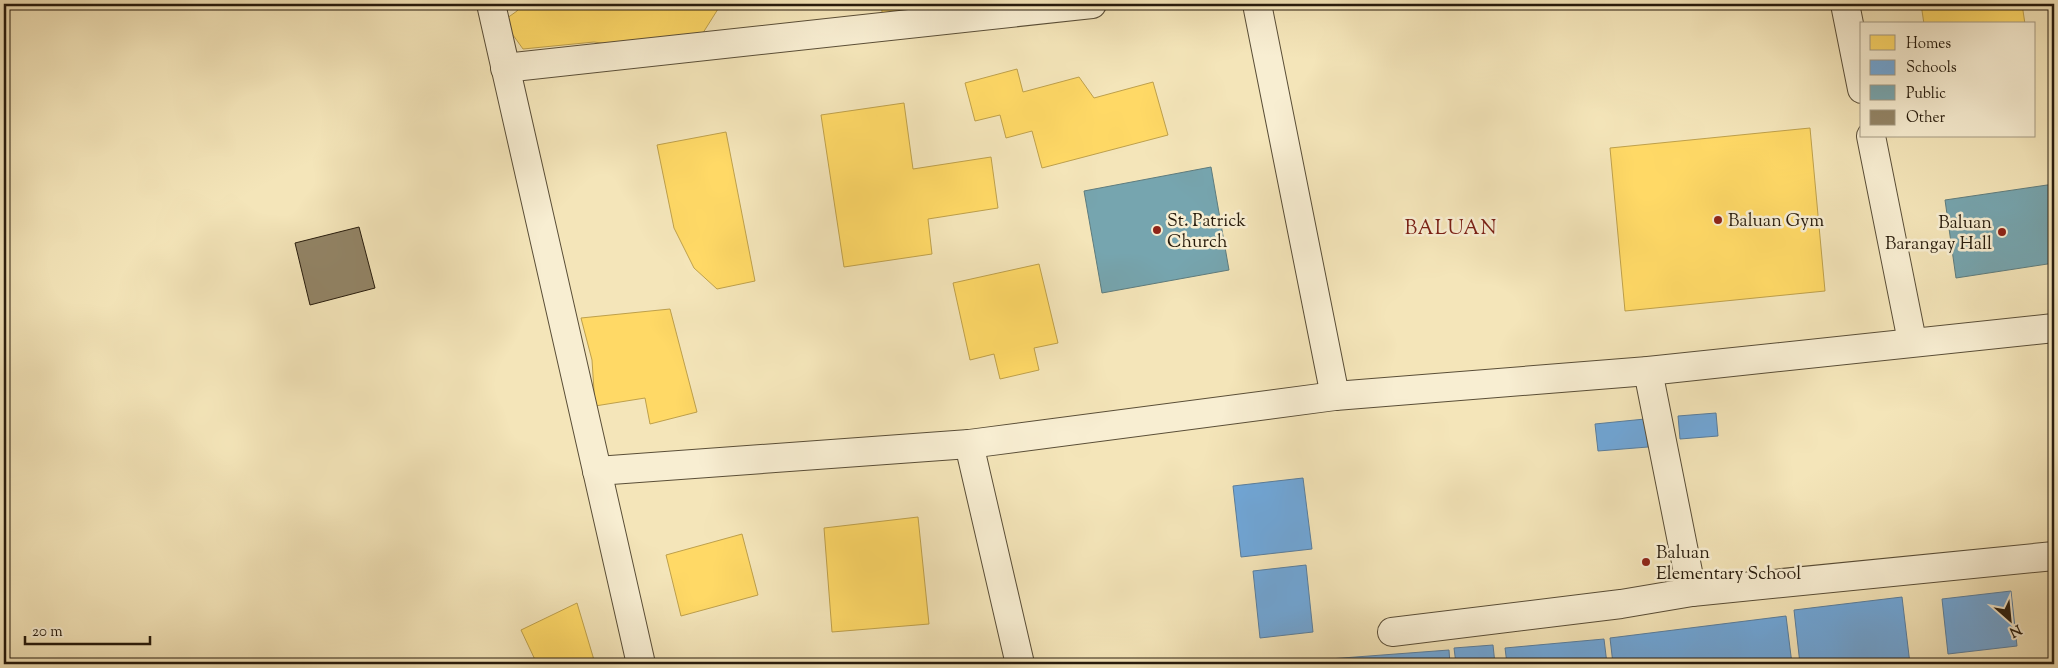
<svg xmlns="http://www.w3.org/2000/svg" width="2058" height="668" viewBox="0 0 2058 668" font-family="'Sorts Mill Goudy',serif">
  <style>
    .homes { fill: #ffd966; stroke: #bea04b }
    .schools { fill: #6fa8dc; stroke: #597e9e }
    .public { fill: #76a5af; stroke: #5e7c7e }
    .building { fill: #928466; stroke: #271b0c }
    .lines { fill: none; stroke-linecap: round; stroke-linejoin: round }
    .minor-casing { stroke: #5a4e37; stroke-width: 30 }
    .minor { stroke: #f8eed2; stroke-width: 28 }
    .poi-dot { fill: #8f2418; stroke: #f8eed2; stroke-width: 2 }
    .labels { text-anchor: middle; stroke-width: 5; stroke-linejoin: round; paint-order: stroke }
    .poi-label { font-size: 18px; fill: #271b0c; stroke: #f8eed2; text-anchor: start }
    .quarter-label { font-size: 20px; letter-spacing: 1px; fill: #7a1f14; stroke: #f8eed2 }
  </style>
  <rect width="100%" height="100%" fill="#f4e5b9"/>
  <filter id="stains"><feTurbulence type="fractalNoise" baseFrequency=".004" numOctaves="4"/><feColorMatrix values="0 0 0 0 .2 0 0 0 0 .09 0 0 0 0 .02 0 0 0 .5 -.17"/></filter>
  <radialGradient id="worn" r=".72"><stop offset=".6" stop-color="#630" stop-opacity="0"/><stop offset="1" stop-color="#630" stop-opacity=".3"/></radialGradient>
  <g class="homes">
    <polygon points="522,4 750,4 718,9 696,44 646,49 594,42 523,49 503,21 517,11"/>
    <polygon points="881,4 963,4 963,9 883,19"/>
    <polygon points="1921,4 2022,4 2025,24 1924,24"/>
    <polygon points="1017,69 1023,92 1079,77 1094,98 1153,82 1168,135 1042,168 1032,131 1006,138 1000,115 975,121 965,83"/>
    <polygon points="904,103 913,169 991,157 998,208 928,219 932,254 844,267 821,115"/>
    <polygon points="1810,128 1825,291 1625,311 1610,148"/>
    <polygon points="726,132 755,281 717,289 694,268 674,228 657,145"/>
    <polygon points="1039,264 1058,343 1034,348 1039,370 1000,379 994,354 970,360 953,283"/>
    <polygon points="670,309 697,412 650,424 645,398 595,406 592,360 581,318"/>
    <polygon points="918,517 929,624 832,632 824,528"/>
    <polygon points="742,534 758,595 681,616 666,555"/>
    <polygon points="577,603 594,660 570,664 537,664 521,630"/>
  </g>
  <g class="schools">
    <polygon points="1716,413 1718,436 1680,439 1678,416"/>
    <polygon points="1645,419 1648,447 1598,451 1595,424"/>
    <polygon points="1303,478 1312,549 1241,557 1233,486"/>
    <polygon points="1306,565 1313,632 1260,638 1253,571"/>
    <polygon points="2011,591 2017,646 1948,654 1942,599"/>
    <polygon points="1902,597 1910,664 1800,664 1794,610"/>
    <polygon points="1786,616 1792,664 1613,664 1610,638"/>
    <polygon points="1604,639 1607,664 1507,664 1505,648"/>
    <polygon points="1493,645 1495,664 1456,664 1454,648"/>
    <polygon points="1449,650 1450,664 1329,664 1329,659"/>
  </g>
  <g class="public">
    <polygon points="1211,167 1229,270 1102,293 1084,191"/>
    <polygon points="2054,184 2054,263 1956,278 1945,200"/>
  </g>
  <polygon class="building" points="359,227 375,288 310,305 295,243"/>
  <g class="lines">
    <g class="minor-casing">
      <g id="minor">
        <polyline points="491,4 641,664"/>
        <polyline points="1257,4 1335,396"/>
        <polyline points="1845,4 1862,89"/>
        <polyline points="505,68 1092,4"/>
        <polyline points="1871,136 1912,341"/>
        <polyline points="969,444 1020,664"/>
        <polyline points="597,471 969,444 1335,396 1648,371 2054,328"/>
        <polyline points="1692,592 2054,556"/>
        <polyline points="1392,632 1621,604 1692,592 1648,371"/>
      </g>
    </g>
    <use href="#minor" class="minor"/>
  </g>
  <g class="poi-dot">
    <circle cx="1718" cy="220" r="5"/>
    <circle cx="1157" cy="230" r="5"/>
    <circle cx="2002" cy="232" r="5"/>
    <circle cx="1646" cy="562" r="5"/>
  </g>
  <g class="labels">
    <g class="poi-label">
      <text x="1167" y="226">St. Patrick<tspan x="1167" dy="21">Church</tspan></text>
      <text x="1728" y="226">Baluan Gym</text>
      <text x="1992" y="228" text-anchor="end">Baluan<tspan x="1992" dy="21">Barangay Hall</tspan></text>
      <text x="1656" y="558">Baluan<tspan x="1656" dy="21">Elementary School</tspan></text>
    </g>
    <g class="quarter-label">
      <text x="1451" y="234">BALUAN</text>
    </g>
  </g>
  <rect width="2058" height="668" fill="none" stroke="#f4e5b9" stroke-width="20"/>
  <rect x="5" y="5" width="2048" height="658" fill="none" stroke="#271b0c" stroke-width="2.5"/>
  <rect x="10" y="10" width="2038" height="648" fill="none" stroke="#271b0c"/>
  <rect x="1860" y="22" width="175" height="115" fill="#f8eed2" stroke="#a49a83"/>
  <rect x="1870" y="35" width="25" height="15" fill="#ffd966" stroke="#a49a83"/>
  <text x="1906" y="48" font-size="15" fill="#271b0c">Homes</text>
  <rect x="1870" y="60" width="25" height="15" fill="#6fa8dc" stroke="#a49a83"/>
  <text x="1906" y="72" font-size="15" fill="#271b0c">Schools</text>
  <rect x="1870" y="85" width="25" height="15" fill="#76a5af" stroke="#a49a83"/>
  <text x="1906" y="98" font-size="15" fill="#271b0c">Public</text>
  <rect x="1870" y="110" width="25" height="15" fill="#928466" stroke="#a49a83"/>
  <text x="1906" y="122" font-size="15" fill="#271b0c">Other</text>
  <g transform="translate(2010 620) rotate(153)" stroke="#f8eed2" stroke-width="4" paint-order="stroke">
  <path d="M0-4L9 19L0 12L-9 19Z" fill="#271b0c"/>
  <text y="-8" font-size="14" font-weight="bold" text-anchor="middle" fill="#271b0c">N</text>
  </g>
  <path d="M25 636v8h125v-8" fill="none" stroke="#271b0c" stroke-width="2.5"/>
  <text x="32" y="636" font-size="15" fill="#271b0c" stroke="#f8eed2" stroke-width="4" paint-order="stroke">20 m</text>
  <rect width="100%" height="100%" filter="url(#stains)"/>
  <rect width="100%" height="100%" fill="url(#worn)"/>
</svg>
